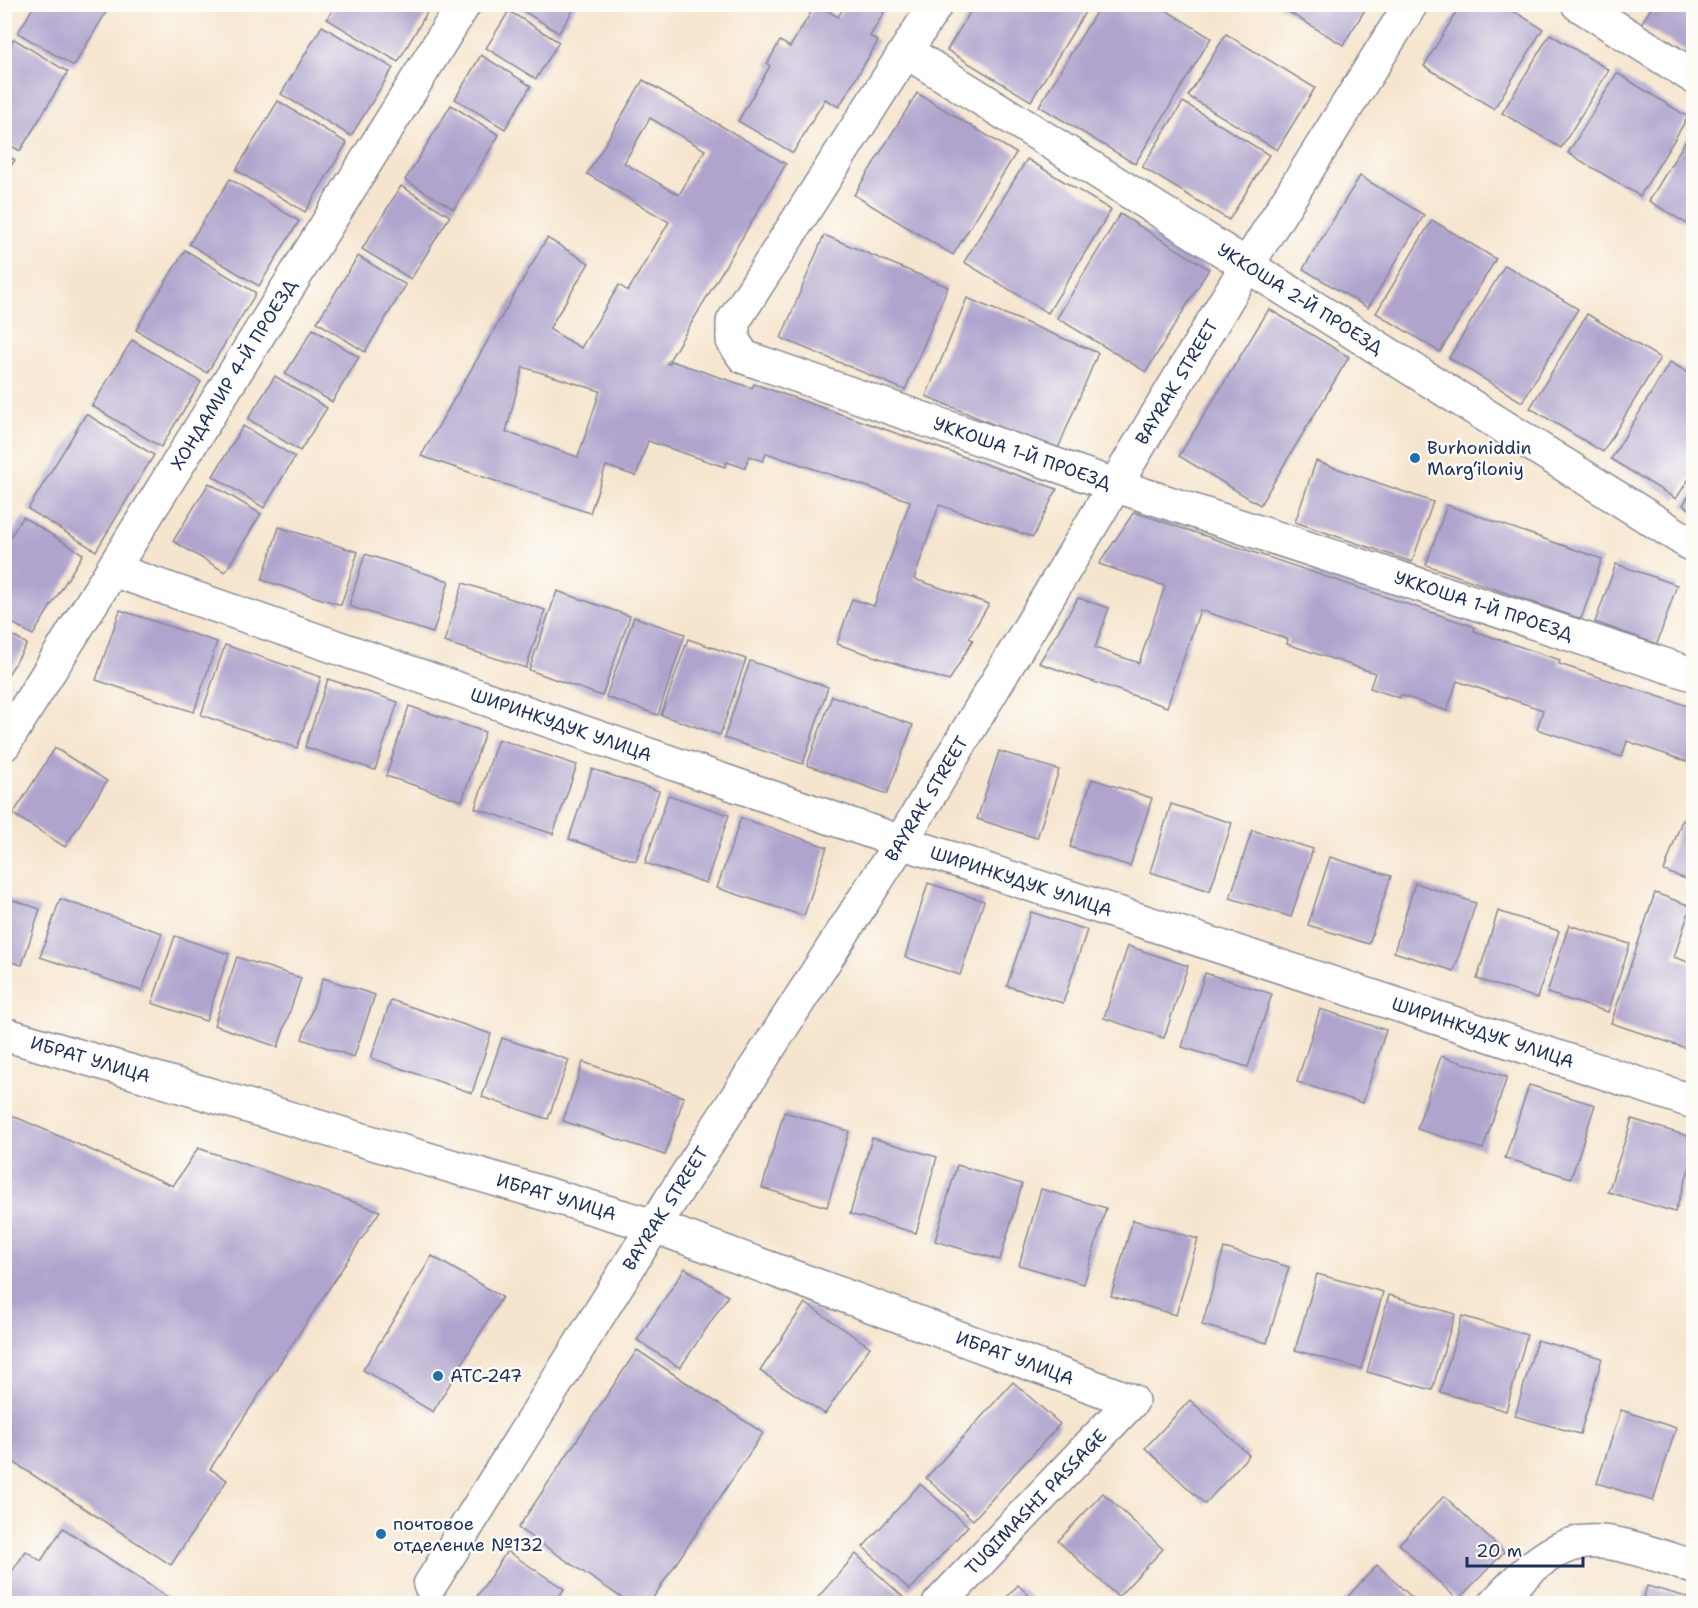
<svg xmlns="http://www.w3.org/2000/svg" width="1698" height="1608" viewBox="0 0 1698 1608" font-family="'Shantell Sans',sans-serif">
  <style>
    .building { fill: #b0a4ce; fill-rule: evenodd }
    .lines { fill: none; stroke-linecap: round; stroke-linejoin: round }
    .minor-casing { stroke: #888a96; stroke-width: 36 }
    .minor { stroke: #fff; stroke-width: 33 }
    .poi-dot { fill: #1f6fb2; stroke: #fdfcf7; stroke-width: 2 }
    .labels { text-anchor: middle; stroke-width: 5; stroke-linejoin: round; paint-order: stroke }
    .street-label { font-size: 18px; fill: #1b2f5e; stroke: #fdfcf7 }
    .poi-label { font-size: 18px; fill: #1b2f5e; stroke: #fdfcf7; text-anchor: start }
  </style>
  <rect width="100%" height="100%" fill="#fdfcf7"/>
  <filter id="ink" filterUnits="userSpaceOnUse"><feTurbulence type="fractalNoise" baseFrequency=".0167" numOctaves="2"/><feDisplacementMap in="SourceGraphic" scale="12" xChannelSelector="R" yChannelSelector="G"/><feConvolveMatrix kernelMatrix="1 2 1 2 8 2 1 2 1" color-interpolation-filters="sRGB"/></filter>
  <filter id="wash" filterUnits="userSpaceOnUse"><feTurbulence type="fractalNoise" baseFrequency=".008" numOctaves="4" result="noise"/><feDisplacementMap in="SourceGraphic" scale="24" xChannelSelector="R" yChannelSelector="G"/><feGaussianBlur stdDeviation="1.35" result="paint"/><feColorMatrix in="noise" values="0 0 0 0 0 0 0 0 0 0 0 0 0 0 0 0 0 1.4 0 .05"/><feComposite in="paint" operator="in"/></filter>
  <g filter="url(#wash)">
    <rect width="100%" height="100%" fill="#f6e5ce"/>
    <g id="blocks">
      <g class="building">
        <polygon points="35,4 111,4 74,66 18,33"/>
        <polygon points="336,4 432,4 398,62 327,19"/>
        <polygon points="512,4 577,4 559,33"/>
        <polygon points="816,4 838,17 846,4 889,4 870,36 878,41 839,107 825,99 793,153 738,121 770,66 767,64 780,41 790,47"/>
        <polygon points="975,4 1090,4 1031,101 947,50"/>
        <polygon points="1101,4 1156,4 1211,38 1135,164 1039,106"/>
        <polygon points="1461,4 1502,4 1543,29 1494,109 1424,66"/>
        <polygon points="1277,5 1368,5 1343,45"/>
        <polygon points="1653,5 1694,5 1694,56 1641,24"/>
        <polygon points="509,11 559,42 536,79 486,48"/>
        <polygon points="322,26 393,68 351,136 281,94"/>
        <polygon points="1226,34 1315,88 1277,150 1188,96"/>
        <polygon points="1550,34 1609,70 1561,148 1502,113"/>
        <polygon points="14,39 68,72 20,151 4,142 4,54"/>
        <polygon points="481,55 531,86 505,129 455,99"/>
        <polygon points="1617,73 1688,117 1640,196 1568,153"/>
        <path d="M643,80L786,164L667,364H670L671,361L752,388L754,384L1057,489L1033,537L939,505L914,579L989,604L969,638L973,640L949,681L837,644L852,599L874,606L910,501L766,453L763,461L749,456L745,468L727,462L725,467L648,441L636,476L606,466L590,513L421,456L547,238L589,263L549,329L581,348L619,285L628,291L669,222L587,174ZM650,118L705,150L679,195L624,163ZM523,367L600,391L578,457L506,432Z"/>
        <polygon points="917,93 1016,153 953,255 854,195"/>
        <polygon points="278,101 347,143 305,212 236,170"/>
        <polygon points="1183,102 1269,155 1229,220 1142,167"/>
        <polygon points="451,105 499,135 454,209 405,180"/>
        <polygon points="1694,127 1694,228 1649,201"/>
        <polygon points="4,154 15,160 4,176"/>
        <polygon points="1027,159 1111,210 1048,313 964,262"/>
        <polygon points="1360,176 1424,215 1368,308 1303,269"/>
        <polygon points="230,179 299,221 259,286 189,244"/>
        <polygon points="401,186 450,216 411,279 362,249"/>
        <polygon points="1120,214 1209,269 1146,372 1057,318"/>
        <polygon points="1432,220 1496,259 1440,352 1376,313"/>
        <polygon points="824,235 948,287 905,390 781,338"/>
        <polygon points="185,250 256,293 207,373 136,330"/>
        <polygon points="358,256 406,285 365,352 317,322"/>
        <polygon points="1505,265 1578,309 1522,402 1449,358"/>
        <polygon points="967,298 1098,353 1057,451 926,396"/>
        <polygon points="1269,309 1349,357 1260,505 1179,456"/>
        <polygon points="1587,314 1660,358 1603,452 1530,408"/>
        <polygon points="313,329 359,357 332,402 285,374"/>
        <polygon points="132,340 201,382 161,447 92,406"/>
        <polygon points="1670,362 1694,376 1694,471 1676,499 1611,459"/>
        <polygon points="275,376 327,408 300,451 248,419"/>
        <polygon points="86,414 154,455 96,551 28,509"/>
        <polygon points="243,426 295,457 264,508 213,476"/>
        <polygon points="1316,461 1433,502 1412,562 1295,522"/>
        <polygon points="209,483 261,514 225,572 173,541"/>
        <polygon points="1694,487 1694,512 1683,505"/>
        <polygon points="1447,505 1602,559 1581,619 1426,565"/>
        <polygon points="1134,512 1475,627 1474,631 1560,660 1559,664 1694,708 1694,764 1627,741 1622,757 1537,729 1543,710 1457,681 1447,711 1401,695 1400,698 1370,688 1375,673 1287,644 1288,639 1200,610 1167,707 1039,663 1078,598 1109,608 1095,648 1139,663 1165,586 1099,564"/>
        <polygon points="23,517 83,554 33,635 4,618 4,547"/>
        <polygon points="279,527 358,552 341,605 262,580"/>
        <polygon points="365,554 449,581 433,633 349,606"/>
        <polygon points="1616,564 1677,585 1657,644 1595,622"/>
        <polygon points="463,583 545,610 526,668 444,642"/>
        <polygon points="557,591 630,616 602,696 529,670"/>
        <polygon points="120,610 217,642 194,712 96,680"/>
        <polygon points="634,617 685,634 658,715 606,697"/>
        <polygon points="4,630 27,644 4,681"/>
        <polygon points="688,639 746,659 720,735 661,715"/>
        <polygon points="225,645 321,677 297,748 201,715"/>
        <polygon points="750,661 828,687 803,764 724,738"/>
        <polygon points="328,679 398,702 375,770 305,747"/>
        <polygon points="832,696 913,725 887,794 807,765"/>
        <polygon points="409,706 485,732 462,801 386,776"/>
        <polygon points="498,739 577,765 553,834 475,808"/>
        <polygon points="55,748 107,781 65,847 13,814"/>
        <polygon points="999,751 1059,770 1037,838 977,819"/>
        <polygon points="592,769 659,791 636,861 569,839"/>
        <polygon points="1092,779 1152,798 1130,866 1070,847"/>
        <polygon points="668,795 729,815 706,883 645,863"/>
        <polygon points="1171,804 1232,823 1210,891 1150,872"/>
        <polygon points="741,818 827,847 804,916 717,888"/>
        <polygon points="1682,820 1694,825 1694,882 1664,871"/>
        <polygon points="1252,830 1313,849 1291,917 1230,898"/>
        <polygon points="1330,857 1391,876 1369,944 1308,925"/>
        <polygon points="928,883 984,901 960,975 905,957"/>
        <polygon points="1415,883 1476,903 1454,971 1394,952"/>
        <polygon points="1655,893 1691,906 1674,957 1694,964 1694,1051 1611,1023"/>
        <polygon points="4,897 40,909 22,965 4,960"/>
        <polygon points="60,899 162,933 142,991 40,957"/>
        <polygon points="1498,911 1559,931 1537,998 1477,979"/>
        <polygon points="1031,912 1087,930 1063,1003 1007,986"/>
        <polygon points="1569,925 1630,944 1608,1012 1547,993"/>
        <polygon points="175,936 229,954 206,1021 152,1003"/>
        <polygon points="1128,946 1188,966 1164,1038 1104,1018"/>
        <polygon points="237,957 301,978 278,1047 214,1025"/>
        <polygon points="1205,973 1272,994 1248,1067 1182,1047"/>
        <polygon points="323,978 375,995 354,1057 302,1039"/>
        <polygon points="391,1000 491,1034 472,1093 371,1058"/>
        <polygon points="1320,1009 1386,1030 1363,1103 1297,1082"/>
        <polygon points="502,1038 569,1060 548,1119 482,1097"/>
        <polygon points="1441,1056 1507,1077 1483,1149 1417,1129"/>
        <polygon points="583,1062 684,1097 665,1155 563,1121"/>
        <polygon points="1529,1085 1595,1105 1571,1178 1505,1158"/>
        <polygon points="4,1112 173,1186 198,1148 380,1211 210,1469 227,1480 171,1565 4,1456"/>
        <polygon points="784,1112 849,1131 827,1207 762,1188"/>
        <polygon points="1632,1119 1694,1138 1694,1154 1675,1212 1608,1192"/>
        <polygon points="872,1138 937,1157 916,1233 850,1214"/>
        <polygon points="957,1165 1022,1184 1000,1260 935,1241"/>
        <polygon points="1041,1189 1106,1208 1084,1284 1019,1265"/>
        <polygon points="1133,1220 1198,1239 1176,1315 1111,1296"/>
        <polygon points="1224,1248 1289,1267 1267,1343 1202,1325"/>
        <polygon points="432,1256 502,1297 433,1412 363,1370"/>
        <polygon points="685,1268 728,1296 680,1368 637,1340"/>
        <polygon points="1317,1274 1383,1292 1361,1369 1295,1350"/>
        <polygon points="1389,1295 1455,1314 1432,1390 1367,1372"/>
        <polygon points="805,1303 870,1347 825,1414 760,1371"/>
        <polygon points="1462,1316 1527,1335 1506,1411 1440,1392"/>
        <polygon points="1537,1340 1602,1358 1580,1434 1515,1416"/>
        <polygon points="637,1350 763,1433 649,1604 631,1604 518,1528"/>
        <polygon points="1013,1382 1060,1424 973,1520 926,1478"/>
        <polygon points="1190,1400 1249,1455 1205,1504 1145,1448"/>
        <polygon points="1621,1410 1676,1428 1653,1501 1597,1483"/>
        <polygon points="920,1484 968,1526 910,1590 863,1547"/>
        <polygon points="1103,1493 1163,1549 1118,1597 1058,1541"/>
        <polygon points="1444,1496 1504,1552 1458,1600 1399,1544"/>
        <polygon points="63,1528 178,1604 4,1604 4,1583 26,1551 41,1561"/>
        <polygon points="507,1551 564,1589 554,1604 472,1604"/>
        <polygon points="856,1554 903,1597 896,1604 812,1604"/>
        <polygon points="1377,1565 1419,1604 1341,1604"/>
        <polygon points="1018,1585 1038,1604 1001,1604"/>
        <polygon points="1647,1586 1694,1599 1694,1604 1642,1604"/>
      </g>
    </g>
  </g>
  <g filter="url(#ink)">
    <use href="#blocks" fill-opacity="0" stroke="#888a96" stroke-width="1.5"/>
    <g class="lines">
      <g class="minor-casing">
        <g id="minor">
          <path id="s1" d="M936,4L733,322V341L744,357L1117,486L1689,673L1694,671"/>
          <polyline points="1578,4 1694,77"/>
          <path id="s2" d="M907,52L1694,546"/>
          <path id="s3" d="M113,570L901,842L1694,1102"/>
          <path id="s4" d="M4,744L464,4"/>
          <path id="s5" d="M4,1034L654,1226L1132,1401L939,1604"/>
          <path id="s6" d="M430,1585L654,1226L901,842L1246,267L1411,4"/>
          <path d="M1495,1604C1570,1520 1595,1535 1694,1567"/>
        </g>
      </g>
      <use href="#minor" class="minor"/>
    </g>
  </g>
  <g class="poi-dot">
    <circle cx="1415" cy="458" r="6"/>
    <circle cx="438" cy="1376" r="6"/>
    <circle cx="381" cy="1534" r="6"/>
  </g>
  <g class="labels">
    <g class="street-label">
      <text dy="6" stroke="none"><textPath href="#s2" startOffset="464">УККОША 2-Й ПРОЕЗД</textPath></text>
      <text dy="6" stroke="none"><textPath href="#s4" startOffset="435">ХОНДАМИР 4-Й ПРОЕЗД</textPath></text>
      <text dy="6" stroke="none"><textPath href="#s6" startOffset="1416">BAYRAK STREET</textPath></text>
      <text dy="6" stroke="none"><textPath href="#s1" startOffset="710">УККОША 1-Й ПРОЕЗД</textPath></text>
      <text dy="6" stroke="none"><textPath href="#s1" startOffset="1196">УККОША 1-Й ПРОЕЗД</textPath></text>
      <text dy="6" stroke="none"><textPath href="#s3" startOffset="474">ШИРИНКУДУК УЛИЦА</textPath></text>
      <text dy="6" stroke="none"><textPath href="#s6" startOffset="930">BAYRAK STREET</textPath></text>
      <text dy="6" stroke="none"><textPath href="#s3" startOffset="960">ШИРИНКУДУК УЛИЦА</textPath></text>
      <text dy="6" stroke="none"><textPath href="#s3" startOffset="1446">ШИРИНКУДУК УЛИЦА</textPath></text>
      <text dy="6" stroke="none"><textPath href="#s5" startOffset="90">ИБРАТ УЛИЦА</textPath></text>
      <text dy="6" stroke="none"><textPath href="#s5" startOffset="576">ИБРАТ УЛИЦА</textPath></text>
      <text dy="6" stroke="none"><textPath href="#s6" startOffset="444">BAYRAK STREET</textPath></text>
      <text dy="6" stroke="none"><textPath href="#s5" startOffset="1062">ИБРАТ УЛИЦА</textPath></text>
      <text transform="translate(1036 1502) rotate(-46)" y="6">TUQIMASHI PASSAGE</text>
    </g>
    <g class="poi-label">
      <text x="1427" y="454">Burhoniddin<tspan x="1427" dy="21">Marg‘iloniy</tspan></text>
      <text x="450" y="1382">АТС-247</text>
      <text x="393" y="1530">почтовое<tspan x="393" dy="21">отделение №132</tspan></text>
    </g>
  </g>
  <rect width="1698" height="1608" fill="none" stroke="#fdfcf7" stroke-width="24"/>
  <path d="M1467 1557v9h116v-9" fill="none" stroke="#1b2f5e" stroke-width="3"/>
  <text x="1476" y="1557" font-size="18" fill="#1b2f5e" stroke="#fdfcf7" stroke-width="4.5" paint-order="stroke">20 m</text>
</svg>
